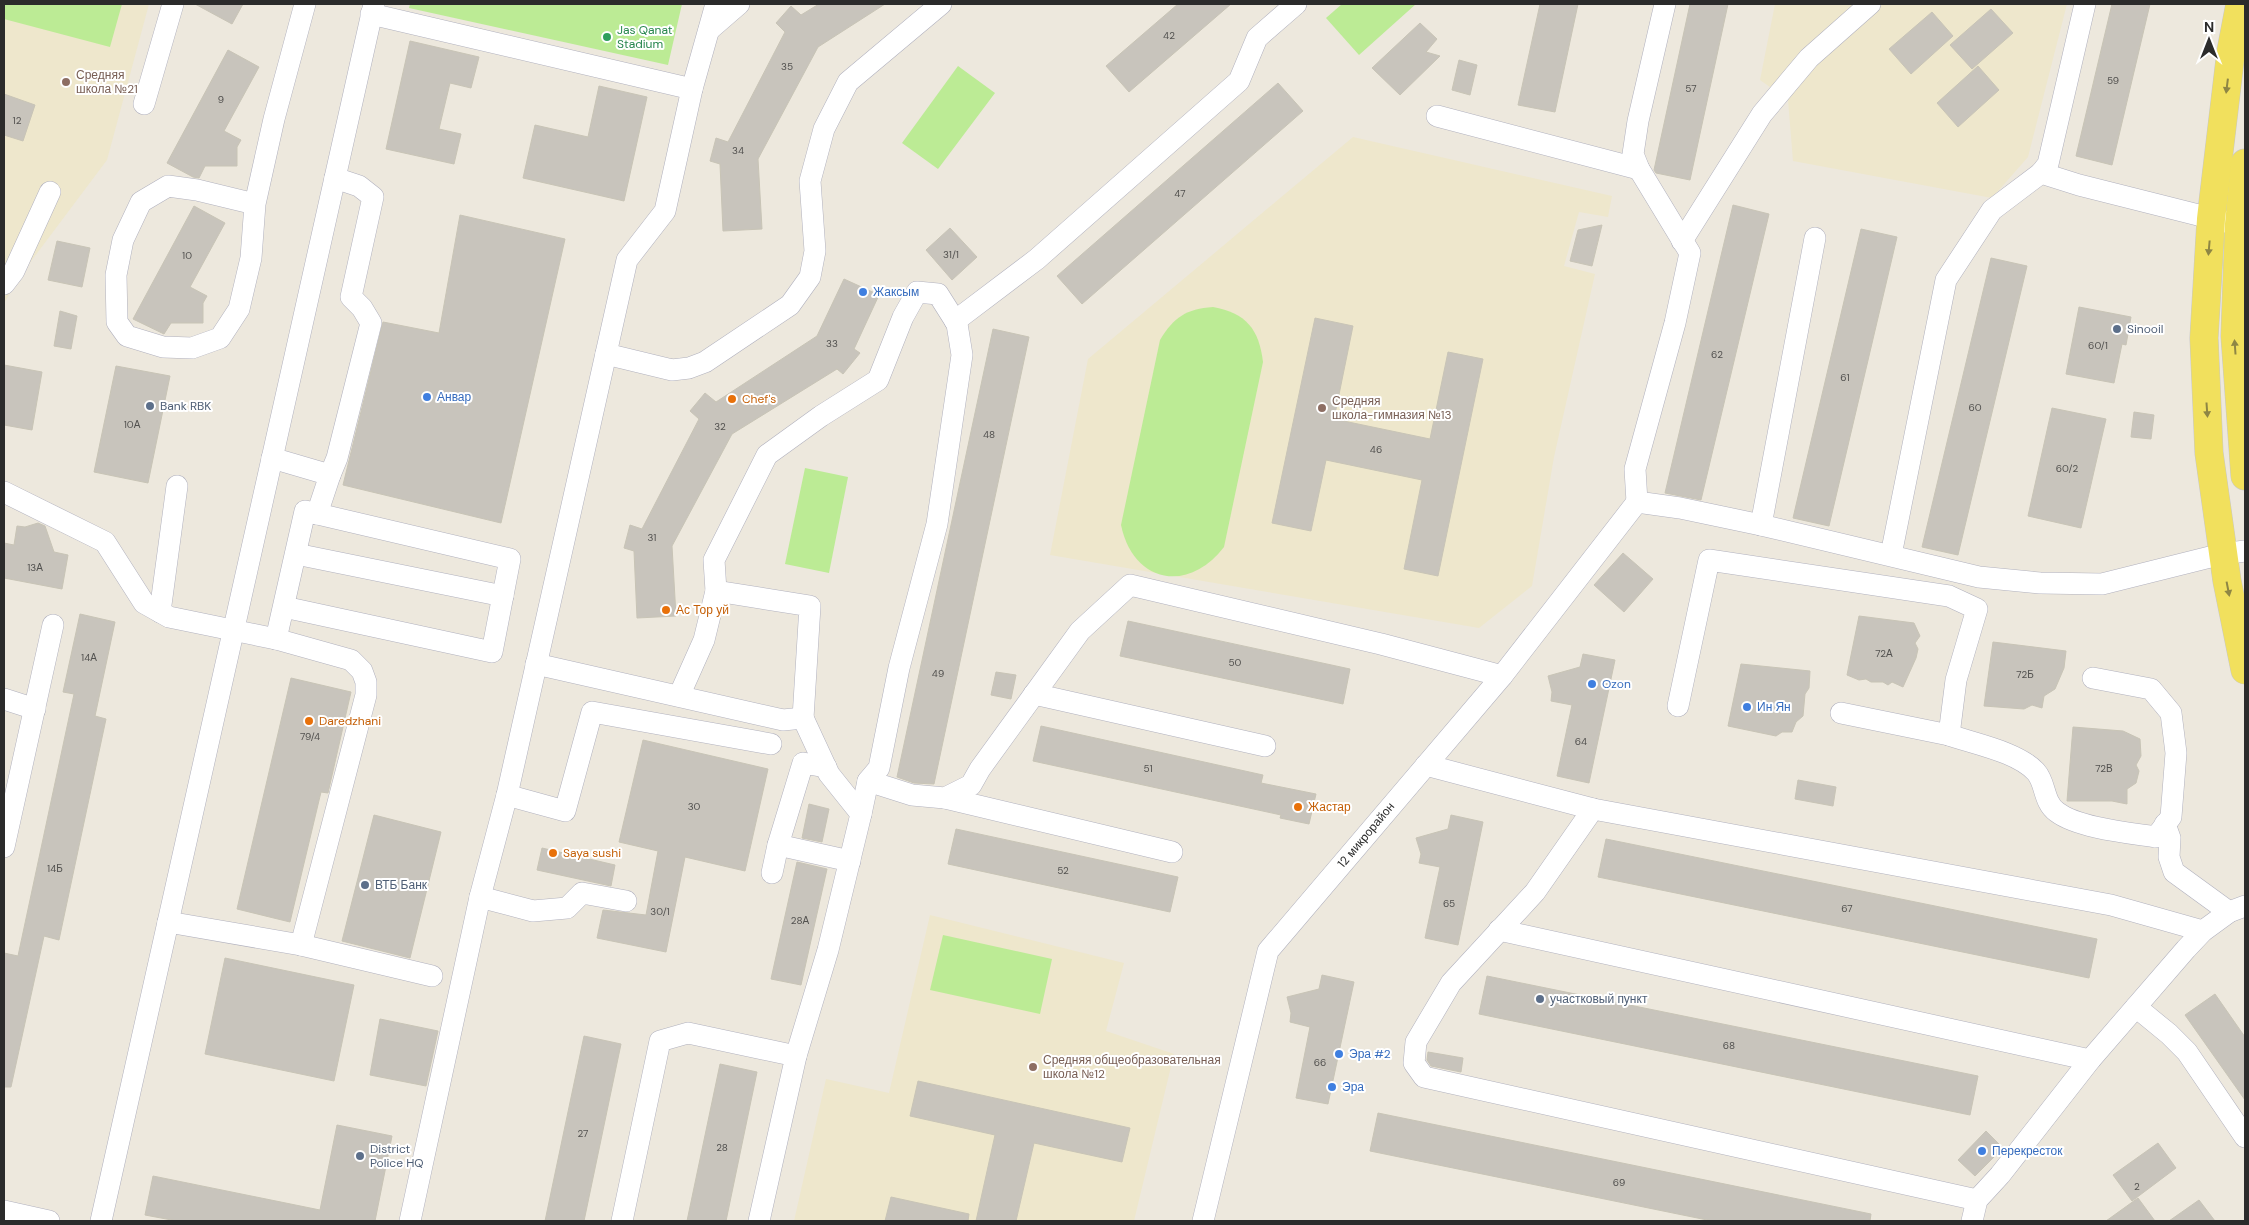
<svg xmlns="http://www.w3.org/2000/svg" width="2249" height="1225" viewBox="0 0 2249 1225" font-family="'DM Sans',sans-serif">
  <style>
    .education { fill: #eee7cc }
    .pitch { fill: #bceb95 }
    .building { fill: #c8c4bc; stroke: #c8c4b6 }
    .lines { fill: none; stroke-linecap: round; stroke-linejoin: round }
    .minor-casing { stroke: #b1b1be; stroke-width: 22 }
    .major-casing { stroke: #c8c8c8; stroke-width: 29 }
    .minor { stroke: #fff; stroke-width: 21 }
    .major { stroke: #f1e05d; stroke-width: 28 }
    .oneway { fill: #8e8644 }
    .leisure-dot { fill: #2e9e5b; stroke: #fff; stroke-width: 2 }
    .education-dot { fill: #8d6e63; stroke: #fff; stroke-width: 2 }
    .shop-dot { fill: #3f7fe0; stroke: #fff; stroke-width: 2 }
    .service-dot { fill: #5c6f8a; stroke: #fff; stroke-width: 2 }
    .food-dot { fill: #e8710a; stroke: #fff; stroke-width: 2 }
    .labels { text-anchor: middle; stroke-width: 4; stroke-linejoin: round; paint-order: stroke }
    .number-label { font-size: 10px; fill: #52514f }
    .leisure-label { font-size: 12px; fill: #27864d; stroke: #fff; text-anchor: start }
    .education-label { font-size: 12px; fill: #785e54; stroke: #fff; text-anchor: start }
    .shop-label { font-size: 12px; fill: #366cbe; stroke: #fff; text-anchor: start }
    .service-label { font-size: 12px; fill: #4e5e75; stroke: #fff; text-anchor: start }
    .food-label { font-size: 12px; fill: #c56008; stroke: #fff; text-anchor: start }
    .street-label { font-size: 12px; fill: #2b2b2b; stroke: #fff }
  </style>
  <rect width="100%" height="100%" fill="#ede8dd"/>
  <g class="education">
    <polygon points="4,4 149,4 107,160 26,268 4,303"/>
    <polygon points="1775,4 2067,4 2028,157 1992,198 1793,161 1788,100 1760,80"/>
    <polygon points="1353,137 1612,196 1608,217 1579,212 1564,266 1595,274 1554,457 1532,586 1479,628 1050,555 1088,359"/>
    <polygon points="930,915 1124,963 1106,1031 1174,1054 1134,1221 794,1221 826,1079 889,1093"/>
  </g>
  <g class="pitch">
    <polygon points="4,4 122,4 110,47 4,19"/>
    <polygon points="410,4 682,4 668,65 409,8"/>
    <polygon points="1342,4 1416,4 1359,55 1326,18"/>
    <polygon points="958,66 995,93 938,169 902,143"/>
    <path d="M1213,307C1246,313 1259,329 1263,362L1224,547C1188,594 1133,583 1121,525L1160,340C1174,317 1186,309 1213,307Z"/>
    <polygon points="805,468 848,477 829,573 785,564"/>
    <polygon points="943,935 1052,959 1040,1014 930,990"/>
  </g>
  <g class="building">
    <polygon points="195,4 243,4 232,24"/>
    <polygon points="819,4 885,4 818,47 758,159 762,229 723,231 720,164 710,161 716,138 728,142 785,32 776,23 791,6 801,15"/>
    <polygon points="1178,4 1231,4 1129,92 1106,66"/>
    <polygon points="1540,4 1578,4 1555,112 1518,105"/>
    <polygon points="1690,4 1728,4 1690,180 1656,173 1654,170"/>
    <polygon points="2112,4 2150,4 2112,165 2076,156"/>
    <polygon points="1991,9 2013,33 1972,69 1950,45"/>
    <polygon points="1932,12 1953,36 1911,74 1889,49"/>
    <polygon points="1420,23 1437,39 1426,52 1440,56 1400,95 1372,68"/>
    <polygon points="410,41 479,57 471,88 450,83 439,129 461,134 454,164 386,149"/>
    <polygon points="228,50 259,67 224,131 241,140 237,147 237,166 205,166 199,178 193,177 167,163"/>
    <polygon points="1459,60 1477,65 1470,95 1452,90"/>
    <polygon points="1978,66 1999,90 1958,127 1937,103"/>
    <polygon points="1278,83 1303,111 1082,304 1057,276"/>
    <polygon points="599,86 647,97 624,201 523,178 535,125 588,137"/>
    <polygon points="4,94 35,105 23,141 4,135"/>
    <polygon points="1733,205 1769,214 1701,500 1665,493"/>
    <polygon points="194,206 225,223 190,287 207,296 203,303 203,323 171,323 164,334 133,319"/>
    <polygon points="460,215 565,239 501,523 343,485 383,322 439,333"/>
    <polygon points="1602,225 1592,266 1570,261 1578,230"/>
    <polygon points="950,228 977,257 952,280 926,250"/>
    <polygon points="1861,229 1897,237 1829,526 1793,518"/>
    <polygon points="57,241 90,248 82,287 48,280"/>
    <polygon points="1991,258 2027,266 1958,555 1922,547"/>
    <polygon points="844,279 879,295 854,349 860,353 843,374 837,369 732,434 672,546 676,616 637,618 634,551 624,548 630,525 642,529 699,419 690,411 705,393 716,402 817,336"/>
    <polygon points="2079,307 2131,317 2126,345 2122,344 2114,383 2066,374"/>
    <polygon points="60,311 77,316 71,349 54,346"/>
    <polygon points="1315,318 1353,326 1334,419 1430,439 1448,352 1483,359 1438,576 1404,569 1422,480 1326,460 1311,531 1272,523"/>
    <polygon points="993,329 1029,337 934,784 914,783 897,777"/>
    <polygon points="4,365 42,372 32,430 4,425"/>
    <polygon points="116,366 170,376 148,483 94,472"/>
    <polygon points="2052,408 2106,419 2081,528 2028,516"/>
    <polygon points="2134,412 2154,415 2151,439 2131,437"/>
    <polygon points="38,523 45,526 54,552 68,555 62,589 4,578 4,543 14,545 17,526 25,527"/>
    <polygon points="1623,553 1653,579 1624,612 1594,585"/>
    <polygon points="80,614 115,622 95,716 106,719 59,940 44,936 11,1087 4,1087 4,953 18,956 74,694 63,692"/>
    <polygon points="1859,616 1914,623 1920,636 1915,643 1918,649 1916,658 1903,687 1892,682 1888,685 1883,682 1871,682 1866,679 1859,680 1847,675"/>
    <polygon points="1128,621 1350,669 1343,704 1120,656"/>
    <polygon points="1993,642 2066,651 2064,668 2055,689 2044,696 2042,708 2032,705 2024,709 1984,706"/>
    <polygon points="1583,654 1615,660 1589,783 1557,776 1572,705 1551,701 1552,692 1548,676 1580,667"/>
    <polygon points="1741,664 1810,671 1809,688 1805,694 1803,716 1796,722 1792,732 1782,732 1776,736 1728,726"/>
    <polygon points="996,672 1016,675 1011,699 991,695"/>
    <polygon points="291,678 351,692 328,793 321,792 290,922 237,909"/>
    <polygon points="1041,726 1263,775 1261,783 1316,794 1309,824 1280,818 1281,815 1033,761"/>
    <polygon points="2073,727 2123,731 2140,739 2141,756 2136,765 2139,771 2136,783 2127,789 2127,804 2112,801 2067,801"/>
    <polygon points="643,740 768,769 745,871 685,857 666,952 597,938 603,910 646,915 658,851 619,842"/>
    <polygon points="1798,780 1836,787 1833,806 1795,799"/>
    <polygon points="809,804 829,809 822,842 802,838"/>
    <polygon points="374,815 441,832 410,958 342,941"/>
    <polygon points="1451,815 1483,822 1458,945 1425,938 1440,867 1419,863 1421,854 1416,838 1448,829"/>
    <polygon points="956,829 1178,877 1170,912 948,864"/>
    <polygon points="1606,839 2097,939 2089,978 1598,877"/>
    <polygon points="542,848 615,865 611,886 537,870"/>
    <polygon points="797,862 827,869 801,985 771,979"/>
    <polygon points="225,958 354,985 334,1081 205,1054"/>
    <polygon points="1322,975 1354,982 1328,1104 1296,1098 1310,1027 1290,1022 1291,1013 1287,997 1319,989"/>
    <polygon points="1487,976 1978,1076 1970,1115 1479,1014"/>
    <polygon points="2215,994 2245,1037 2245,1100 2185,1015"/>
    <polygon points="380,1019 438,1031 426,1086 370,1075"/>
    <polygon points="584,1036 621,1044 584,1221 545,1221"/>
    <polygon points="1428,1052 1463,1058 1461,1072 1431,1066 1427,1060"/>
    <polygon points="720,1064 757,1072 726,1221 687,1221"/>
    <polygon points="918,1081 1130,1128 1122,1162 1034,1143 1016,1221 976,1221 995,1135 910,1116"/>
    <polygon points="1378,1113 1871,1214 1870,1221 1712,1221 1370,1151"/>
    <polygon points="337,1125 392,1136 375,1221 177,1221 145,1215 153,1176 320,1210"/>
    <polygon points="1986,1131 2003,1148 1975,1176 1958,1160"/>
    <polygon points="2158,1143 2176,1168 2132,1201 2113,1175"/>
    <polygon points="891,1197 969,1214 968,1221 885,1221"/>
    <polygon points="2138,1198 2155,1221 2106,1221"/>
    <polygon points="2199,1200 2215,1221 2169,1221"/>
  </g>
  <g class="lines">
    <g class="minor-casing">
      <g id="minor">
        <polyline points="371,14 692,89 716,4"/>
        <polyline points="709,30 739,4"/>
        <polyline points="144,104 173,4"/>
        <polyline points="1437,116 1639,169"/>
        <polyline points="2041,173 2048,164 2085,4"/>
        <polyline points="255,204 197,190 168,186 141,202 123,240 116,275 117,322 127,336 163,347 192,348 220,338 239,309 251,258 255,204 274,119 305,4"/>
        <polyline points="1682,241 1762,114 1809,58 1870,4"/>
        <polyline points="4,284 14,271 50,192"/>
        <polyline points="955,321 1037,259 1239,81 1257,38 1296,4"/>
        <polyline points="606,354 672,370 689,368 705,362 790,305 810,277 815,251 810,181 824,129 848,82 941,4"/>
        <polyline points="272,458 330,475 337,458 371,323 362,308 351,297 373,197 359,186 335,178"/>
        <polyline points="4,492 105,542 144,603 169,617 276,639 351,660 362,671 366,682 366,695 301,945"/>
        <polyline points="1637,502 1680,508 1761,525 1979,577 2040,583 2102,584 2222,554 2245,551"/>
        <polyline points="1637,502 1635,469 1675,323 1690,253 1639,169 1633,154 1638,121 1665,4"/>
        <polyline points="317,514 330,475"/>
        <polyline points="1761,525 1815,238"/>
        <polyline points="296,554 503,596"/>
        <polyline points="1891,555 1946,280 1992,210 2041,173 2079,185 2226,222"/>
        <polyline points="716,591 810,606 803,718"/>
        <polyline points="160,612 177,486"/>
        <polyline points="276,639 305,511 510,559 492,652 284,607"/>
        <polyline points="536,664 783,720 803,718 829,774 861,814 828,950 796,1056"/>
        <polyline points="1034,694 1265,746"/>
        <polyline points="679,696 704,640 716,591 714,560 767,455 821,416 878,380 903,317 917,292 938,294 957,324 962,355 937,524 899,668 879,768 868,781 861,814"/>
        <polyline points="4,699 35,709"/>
        <polyline points="1678,706 1709,560 1949,596 1977,609 1956,680 1949,735 1841,713"/>
        <path d="M1949,735C1975,744 2018,752 2036,772C2046,783 2043,802 2057,812C2078,828 2130,833 2156,837L2171,817L2176,753L2171,713L2151,689L2093,678"/>
        <polyline points="1426,765 1593,809"/>
        <polyline points="868,781 912,795 945,798 971,785 980,769 1080,631 1130,585 1381,644 1502,676"/>
        <polyline points="507,795 565,811 592,712 771,744"/>
        <polyline points="945,798 1172,852"/>
        <polyline points="2165,824 2170,838 2169,857 2174,872 2229,912"/>
        <polyline points="778,845 850,861"/>
        <polyline points="4,847 53,625"/>
        <polyline points="772,873 778,845 803,763 826,767"/>
        <polyline points="480,897 533,911 567,908 582,893 626,901"/>
        <polyline points="168,922 301,945 432,976"/>
        <polyline points="1499,930 2090,1060"/>
        <polyline points="2136,1007 2169,1034 2187,1052 2245,1137"/>
        <polyline points="1977,1200 1424,1077 1414,1063 1416,1042 1451,983 1535,892 1593,809 2111,905 2203,931"/>
        <polyline points="4,1211 49,1221"/>
        <polyline points="101,1221 374,4"/>
        <polyline points="410,1221 480,897 507,795 627,260 665,211 692,89"/>
        <polyline points="622,1221 660,1041 688,1033 796,1056 759,1221"/>
        <polyline points="1203,1221 1268,951 1502,676 1637,502"/>
        <polyline points="1972,1221 1977,1200 2000,1175 2090,1060 2186,949 2203,931 2229,912 2245,906"/>
      </g>
    </g>
    <g class="major-casing">
      <g id="major">
        <polyline points="2240,4 2231,51 2211,219 2204,338 2209,453 2227,581 2245,670"/>
        <polyline points="2245,163 2239,224 2235,336 2245,476"/>
      </g>
    </g>
    <use href="#minor" class="minor"/>
    <use href="#major" class="major"/>
  </g>
  <defs><path id="oneway-solid" d="M-6-.8H1V-3.2L6.5 0L1 3.2V.8H-6Z" transform="scale(1.25)"/></defs>
  <g class="oneway">
    <use href="#oneway-solid" transform="translate(2227 86) rotate(97)"/>
    <use href="#oneway-solid" transform="translate(2209 248) rotate(95)"/>
    <use href="#oneway-solid" transform="translate(2235 347) rotate(-94)"/>
    <use href="#oneway-solid" transform="translate(2207 410) rotate(86)"/>
    <use href="#oneway-solid" transform="translate(2228 589) rotate(79)"/>
  </g>
  <circle class="leisure-dot" cx="607" cy="37" r="5"/>
  <g class="education-dot">
    <circle cx="66" cy="82" r="5"/>
    <circle cx="1322" cy="408" r="5"/>
    <circle cx="1033" cy="1067" r="5"/>
  </g>
  <g class="shop-dot">
    <circle cx="863" cy="292" r="5"/>
    <circle cx="427" cy="397" r="5"/>
    <circle cx="1592" cy="684" r="5"/>
    <circle cx="1747" cy="707" r="5"/>
    <circle cx="1339" cy="1054" r="5"/>
    <circle cx="1332" cy="1087" r="5"/>
    <circle cx="1982" cy="1151" r="5"/>
  </g>
  <g class="service-dot">
    <circle cx="2117" cy="329" r="5"/>
    <circle cx="150" cy="406" r="5"/>
    <circle cx="365" cy="885" r="5"/>
    <circle cx="1540" cy="999" r="5"/>
    <circle cx="360" cy="1156" r="5"/>
  </g>
  <g class="food-dot">
    <circle cx="732" cy="399" r="5"/>
    <circle cx="666" cy="610" r="5"/>
    <circle cx="309" cy="721" r="5"/>
    <circle cx="1298" cy="807" r="5"/>
    <circle cx="553" cy="853" r="5"/>
  </g>
  <g class="labels">
    <g class="number-label">
      <text x="1169" y="39">42</text>
      <text x="787" y="70">35</text>
      <text x="2113" y="84">59</text>
      <text x="1691" y="92">57</text>
      <text x="221" y="103">9</text>
      <text x="17" y="124">12</text>
      <text x="738" y="154">34</text>
      <text x="1180" y="197">47</text>
      <text x="951" y="258">31/1</text>
      <text x="187" y="259">10</text>
      <text x="832" y="347">33</text>
      <text x="2098" y="349">60/1</text>
      <text x="1717" y="358">62</text>
      <text x="1845" y="381">61</text>
      <text x="1975" y="411">60</text>
      <text x="132" y="428">10А</text>
      <text x="720" y="430">32</text>
      <text x="989" y="438">48</text>
      <text x="1376" y="453">46</text>
      <text x="2067" y="472">60/2</text>
      <text x="652" y="541">31</text>
      <text x="35" y="571">13А</text>
      <text x="1884" y="657">72А</text>
      <text x="89" y="661">14А</text>
      <text x="1235" y="666">50</text>
      <text x="938" y="677">49</text>
      <text x="2025" y="678">72Б</text>
      <text x="310" y="740">79/4</text>
      <text x="1581" y="745">64</text>
      <text x="1148" y="772">51</text>
      <text x="2104" y="772">72В</text>
      <text x="694" y="810">30</text>
      <text x="55" y="872">14Б</text>
      <text x="1063" y="874">52</text>
      <text x="1449" y="907">65</text>
      <text x="1847" y="912">67</text>
      <text x="660" y="915">30/1</text>
      <text x="800" y="924">28А</text>
      <text x="1729" y="1049">68</text>
      <text x="1320" y="1066">66</text>
      <text x="583" y="1137">27</text>
      <text x="722" y="1151">28</text>
      <text x="1619" y="1186">69</text>
      <text x="2137" y="1190">2</text>
    </g>
    <g class="leisure-label">
      <text x="617" y="34">Jas Qanat<tspan x="617" dy="14">Stadium</tspan></text>
    </g>
    <g class="education-label">
      <text x="76" y="79">Средняя<tspan x="76" dy="14">школа №21</tspan></text>
      <text x="1332" y="405">Средняя<tspan x="1332" dy="14">школа-гимназия №13</tspan></text>
      <text x="1043" y="1064">Средняя общеобразовательная<tspan x="1043" dy="14">школа №12</tspan></text>
    </g>
    <g class="shop-label">
      <text x="873" y="296">Жаксым</text>
      <text x="437" y="401">Анвар</text>
      <text x="1602" y="688">Ozon</text>
      <text x="1757" y="711">Ин Ян</text>
      <text x="1349" y="1058">Эра #2</text>
      <text x="1342" y="1091">Эра</text>
      <text x="1992" y="1155">Перекресток</text>
    </g>
    <g class="service-label">
      <text x="2127" y="333">Sinooil</text>
      <text x="160" y="410">Bank RBK</text>
      <text x="375" y="889">ВТБ Банк</text>
      <text x="1550" y="1003">участковый пункт</text>
      <text x="370" y="1153">District<tspan x="370" dy="14">Police HQ</tspan></text>
    </g>
    <g class="food-label">
      <text x="742" y="403">Chef's</text>
      <text x="676" y="614">Ас Тор уй</text>
      <text x="319" y="725">Daredzhani</text>
      <text x="1308" y="811">Жастар</text>
      <text x="563" y="857">Saya sushi</text>
    </g>
    <g class="street-label">
      <text transform="translate(1366 835) rotate(-50)" y="4">12 микрорайон</text>
    </g>
  </g>
  <rect width="2249" height="1225" fill="none" stroke="#2b2b2b" stroke-width="10"/>
  <g transform="translate(2209 40)" stroke="#ffffff" stroke-width="4" paint-order="stroke">
  <path d="M0-4L9 19L0 12L-9 19Z" fill="#2b2b2b"/>
  <text y="-8" font-size="14" font-weight="bold" text-anchor="middle" fill="#2b2b2b">N</text>
  </g>
</svg>
